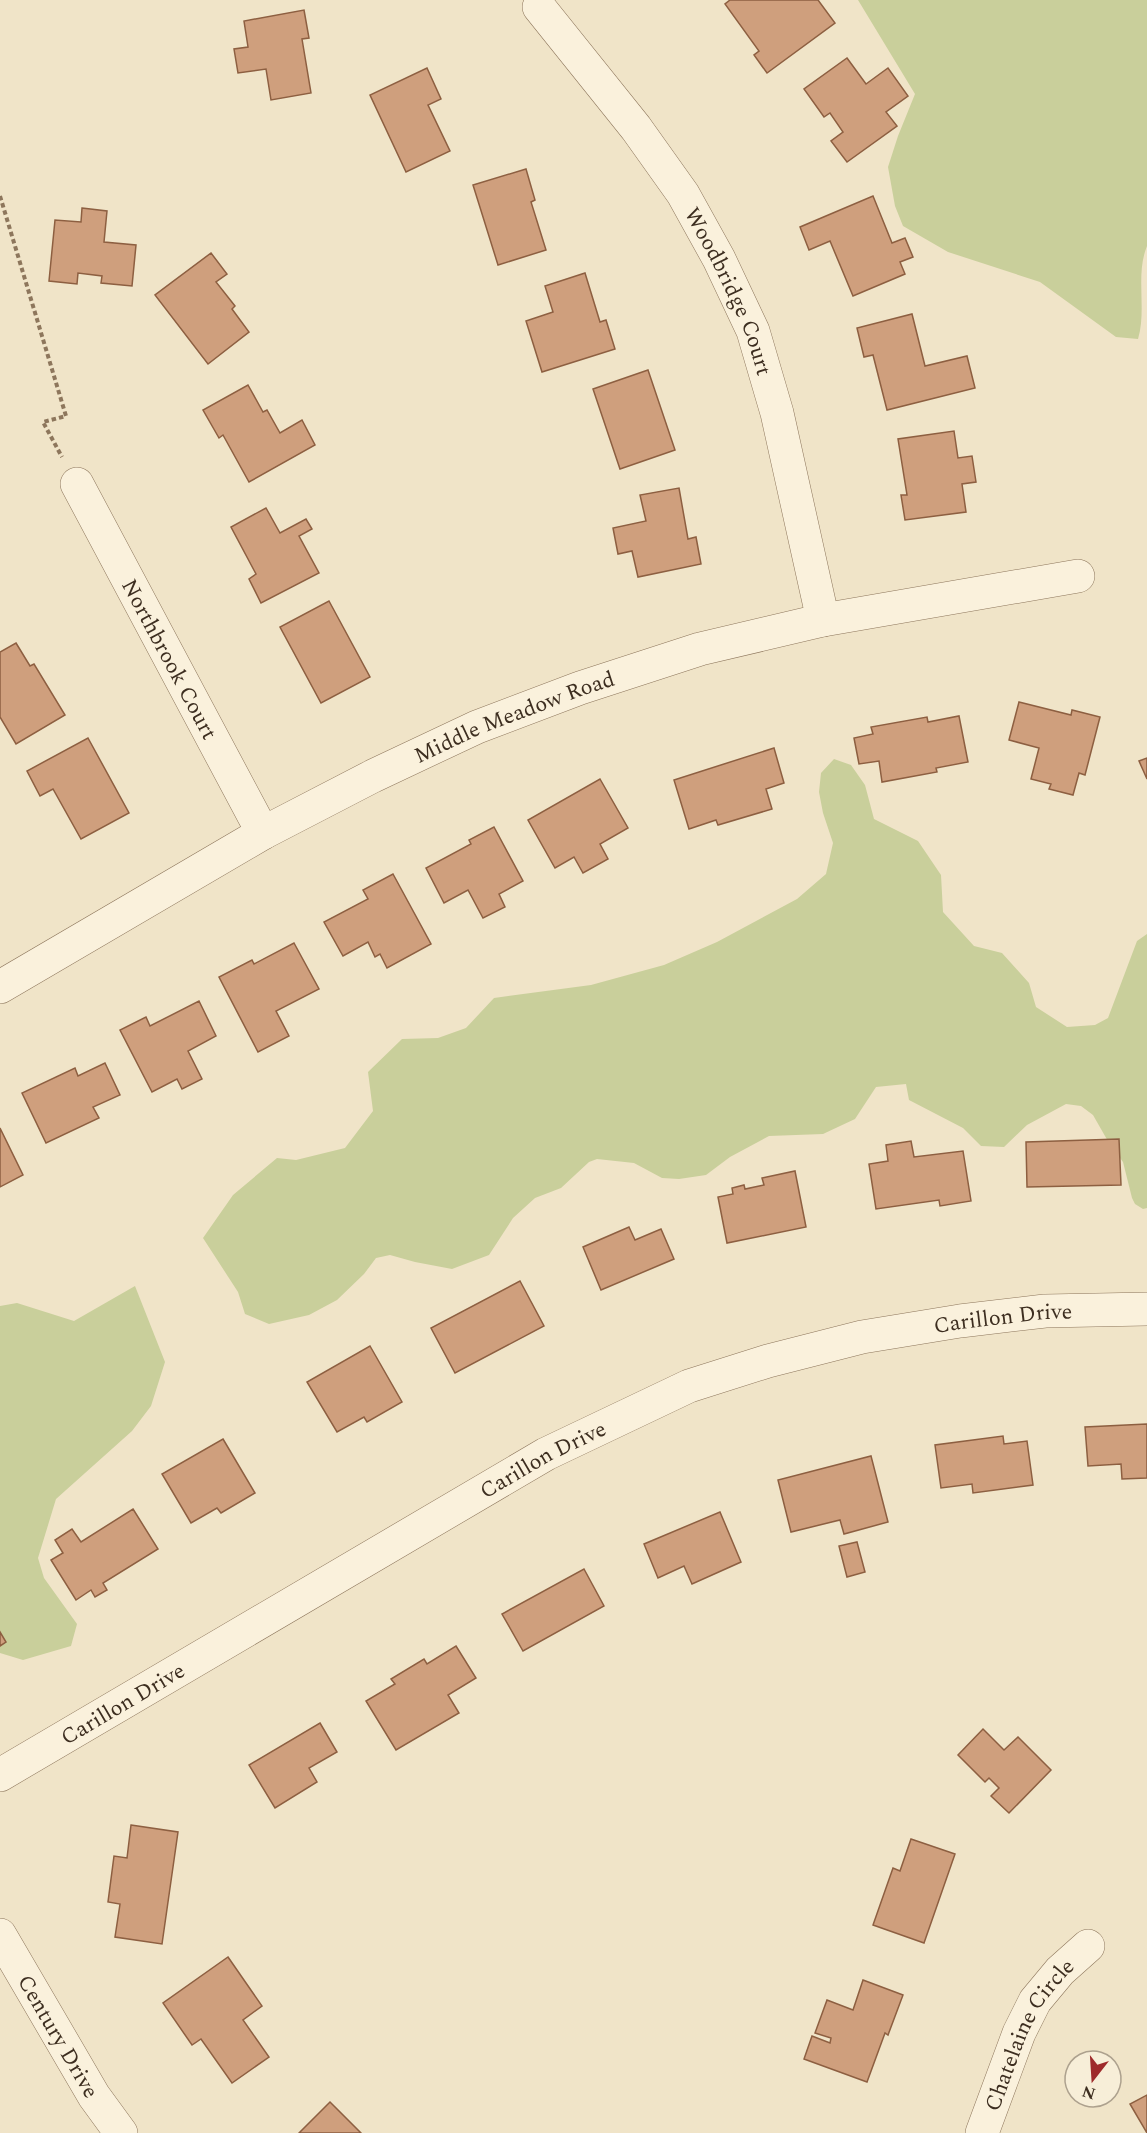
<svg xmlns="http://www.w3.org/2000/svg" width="1147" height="2133" viewBox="0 0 1147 2133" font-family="Spectral,serif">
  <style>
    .green { fill: #c9cf9b }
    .building { fill: #cf9f7d; stroke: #8d5f41; stroke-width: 1.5 }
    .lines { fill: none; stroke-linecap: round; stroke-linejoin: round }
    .minor-casing { stroke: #8d765c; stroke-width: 34 }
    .path { stroke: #8d765c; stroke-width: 4; stroke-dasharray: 4.5 3; stroke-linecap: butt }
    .minor { stroke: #faf1dc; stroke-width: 33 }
    .labels { text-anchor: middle; stroke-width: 4.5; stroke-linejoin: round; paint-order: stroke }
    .street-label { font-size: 22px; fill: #3d2e20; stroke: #f7eed8 }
  </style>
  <rect width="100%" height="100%" fill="#f0e4c8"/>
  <g class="green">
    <path d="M858,0H1147V246C1135,275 1147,309 1138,339L1116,337L1040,282L948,252L903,226L895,206L888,167L898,136L915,94Z"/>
    <polygon points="834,759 851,765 865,785 874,819 918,841 941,875 943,912 974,946 1002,953 1029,983 1036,1007 1067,1027 1095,1025 1108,1018 1137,941 1147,934 1147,1208 1143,1209 1135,1204 1132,1198 1123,1162 1109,1143 1093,1115 1081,1106 1066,1104 1027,1125 1004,1147 981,1146 963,1128 909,1100 906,1084 876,1087 855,1119 823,1134 769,1136 730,1157 706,1175 679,1179 662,1178 634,1163 597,1159 589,1162 561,1188 535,1198 513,1218 489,1255 452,1269 415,1262 390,1255 376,1258 364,1274 337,1300 309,1315 269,1324 245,1314 238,1292 203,1238 233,1195 277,1158 296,1160 345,1148 373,1111 368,1072 402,1039 438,1038 466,1028 494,998 591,985 664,965 717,942 797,899 826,874 833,843 823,813 819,792 821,773"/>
    <polygon points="135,1286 165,1362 151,1406 132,1431 56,1499 38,1558 44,1578 77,1624 71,1646 23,1660 0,1653 0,1306 17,1303 74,1321"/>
  </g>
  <g class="building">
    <polygon points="730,0 818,0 835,23 767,73 754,55 759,51 725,4"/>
    <polygon points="304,10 309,38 302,39 311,93 271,100 266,69 238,73 234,49 248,47 244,21"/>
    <polygon points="847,58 866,84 888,68 908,96 886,112 897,126 847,162 831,141 843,132 830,113 824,117 804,89"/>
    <polygon points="427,68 441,99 428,105 450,151 406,172 370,95"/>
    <polygon points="526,169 535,200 531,202 546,250 498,265 473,185"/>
    <polygon points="873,196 892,243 905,238 913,257 900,262 905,274 853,296 830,241 809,250 800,227"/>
    <polygon points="82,208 107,211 104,242 136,245 132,286 101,283 102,276 78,273 77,284 49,281 55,220 81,222"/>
    <polygon points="211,253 227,274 216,282 235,306 232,309 249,332 208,364 155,295"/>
    <polygon points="585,273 600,322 606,320 615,349 542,372 526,321 553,312 545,286"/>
    <polygon points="912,314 925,366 967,356 975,388 887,410 873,355 864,357 857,328"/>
    <polygon points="648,370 675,450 620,469 593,389"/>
    <polygon points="248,385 263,412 267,410 280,433 302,420 315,445 249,482 223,435 219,438 203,410"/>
    <polygon points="954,431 958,458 972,456 976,482 962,484 966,512 905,520 901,495 907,495 898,439"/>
    <polygon points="679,488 688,539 696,537 701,564 638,577 632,551 618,554 613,528 646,521 640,495"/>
    <polygon points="266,508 280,533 306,519 312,529 299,536 319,573 261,603 249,579 256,574 231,527"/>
    <polygon points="329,601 370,677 321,703 280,627"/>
    <polygon points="16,643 30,666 34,664 65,715 16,744 0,717 0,652"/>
    <polygon points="1019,702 1071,715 1072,710 1100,717 1085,775 1079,773 1073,795 1049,789 1051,784 1031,779 1039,748 1009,740"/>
    <polygon points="959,716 968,762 936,768 937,772 882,782 879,761 859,764 854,738 873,734 871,727 927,717 928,722"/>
    <polygon points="88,738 129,813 81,839 53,789 40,796 27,771"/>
    <polygon points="774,748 784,783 766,789 772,809 718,825 716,820 689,829 674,780"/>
    <polygon points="1147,758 1147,779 1139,761"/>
    <polygon points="600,779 628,828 600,844 608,859 583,873 574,857 555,868 528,820"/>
    <polygon points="494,827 523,881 499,894 505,907 483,918 468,890 444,903 426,868 471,844 469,840"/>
    <polygon points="393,874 431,944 387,968 380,954 375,957 368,942 343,956 324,922 368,899 363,890"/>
    <polygon points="294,943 319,989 276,1011 289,1036 258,1052 219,977 252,960 254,964"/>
    <polygon points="199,1001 216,1036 188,1051 202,1079 182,1089 177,1079 152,1092 120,1030 146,1017 150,1026"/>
    <polygon points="105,1063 120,1095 93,1107 99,1118 46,1143 22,1093 75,1068 78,1076"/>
    <polygon points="0,1128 23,1175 0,1187"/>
    <polygon points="1119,1139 1121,1185 1027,1187 1026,1142"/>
    <polygon points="911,1141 914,1157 963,1151 971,1201 940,1206 939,1200 876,1209 869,1164 888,1161 886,1145"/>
    <polygon points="795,1171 806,1227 727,1243 718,1197 733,1194 732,1188 744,1185 745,1189 764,1185 762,1178"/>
    <polygon points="629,1227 635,1240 661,1229 674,1259 601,1290 583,1247"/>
    <polygon points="520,1281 544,1326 455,1373 431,1328"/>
    <polygon points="370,1346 402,1402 367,1422 364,1417 337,1432 307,1382"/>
    <polygon points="1147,1424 1147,1478 1122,1479 1121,1464 1088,1466 1085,1427"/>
    <polygon points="1003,1436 1004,1444 1027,1441 1033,1485 973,1493 972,1484 941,1488 935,1445"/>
    <polygon points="223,1439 255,1493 221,1513 217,1508 191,1523 162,1474"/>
    <polygon points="871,1456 888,1522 844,1534 840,1520 791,1532 778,1480"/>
    <polygon points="133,1509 158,1549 103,1583 107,1590 95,1597 91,1590 76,1600 51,1560 63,1553 55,1540 72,1529 81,1542"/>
    <polygon points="720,1512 741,1562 692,1584 684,1566 658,1578 644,1544"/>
    <polygon points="857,1542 865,1572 847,1577 839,1546"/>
    <polygon points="584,1569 604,1606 523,1651 502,1614"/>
    <polygon points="0,1632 6,1642 0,1646"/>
    <polygon points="456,1646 476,1678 448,1695 459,1713 396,1750 366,1701 395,1684 391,1679 424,1659 427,1664"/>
    <polygon points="320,1723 337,1752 309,1768 317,1782 275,1808 249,1765"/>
    <polygon points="983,1729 1004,1750 1018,1737 1051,1770 1009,1813 991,1796 999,1788 989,1778 985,1782 958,1755"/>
    <polygon points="131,1825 178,1832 162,1944 115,1937 120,1904 108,1902 114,1856 127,1858"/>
    <polygon points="911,1839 955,1854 924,1943 873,1925 893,1868 900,1871"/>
    <polygon points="228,1957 262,2006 243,2020 269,2057 232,2083 201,2039 192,2045 163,2003"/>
    <polygon points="863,1980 903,1995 888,2035 885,2033 867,2082 804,2059 812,2036 830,2043 831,2038 815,2033 827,2000 853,2010"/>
    <polygon points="1147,2095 1147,2133 1130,2104"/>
    <polygon points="330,2102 361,2133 299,2133"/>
  </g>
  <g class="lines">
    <g class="minor-casing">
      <g id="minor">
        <path id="s1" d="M539,7L636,128L683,194L719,259L753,331L777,413L823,620"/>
        <path id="s2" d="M77,484L263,833"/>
        <path id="s3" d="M0,987L263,833L373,776L477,727L580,688L700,649L823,620L1078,576"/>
        <path id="s4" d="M0,1775L546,1454L689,1386L768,1361L862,1337L960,1321L1045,1311L1147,1309"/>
        <path id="s5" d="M0,1935L94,2096L121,2133"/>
        <path id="s6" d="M982,2133L1019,2033L1035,2001L1060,1971L1088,1946"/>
      </g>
    </g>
    <polyline class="path" points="0,196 66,416 43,422 62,457"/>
    <use href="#minor" class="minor"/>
  </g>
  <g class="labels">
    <g class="street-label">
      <text dy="8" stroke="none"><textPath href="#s1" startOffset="344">Woodbridge Court</textPath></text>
      <text dy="8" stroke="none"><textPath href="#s2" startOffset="198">Northbrook Court</textPath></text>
      <text dy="8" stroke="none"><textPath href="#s3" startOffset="582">Middle Meadow Road</textPath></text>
      <text dy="8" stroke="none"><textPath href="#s4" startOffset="1114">Carillon Drive</textPath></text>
      <text dy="8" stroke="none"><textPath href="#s4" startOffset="628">Carillon Drive</textPath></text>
      <text dy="8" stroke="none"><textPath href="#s4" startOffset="142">Carillon Drive</textPath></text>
      <text dy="8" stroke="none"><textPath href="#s5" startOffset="117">Century Drive</textPath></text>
      <text dy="8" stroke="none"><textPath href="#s6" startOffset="110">Chatelaine Circle</textPath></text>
    </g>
  </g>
  <g transform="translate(1093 2079) rotate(197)"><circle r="28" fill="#f7eed8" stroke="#ada18e" stroke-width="1.5"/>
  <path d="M0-4.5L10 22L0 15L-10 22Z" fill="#9e2a2b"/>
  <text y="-9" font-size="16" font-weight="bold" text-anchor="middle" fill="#3d2e20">N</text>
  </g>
</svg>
